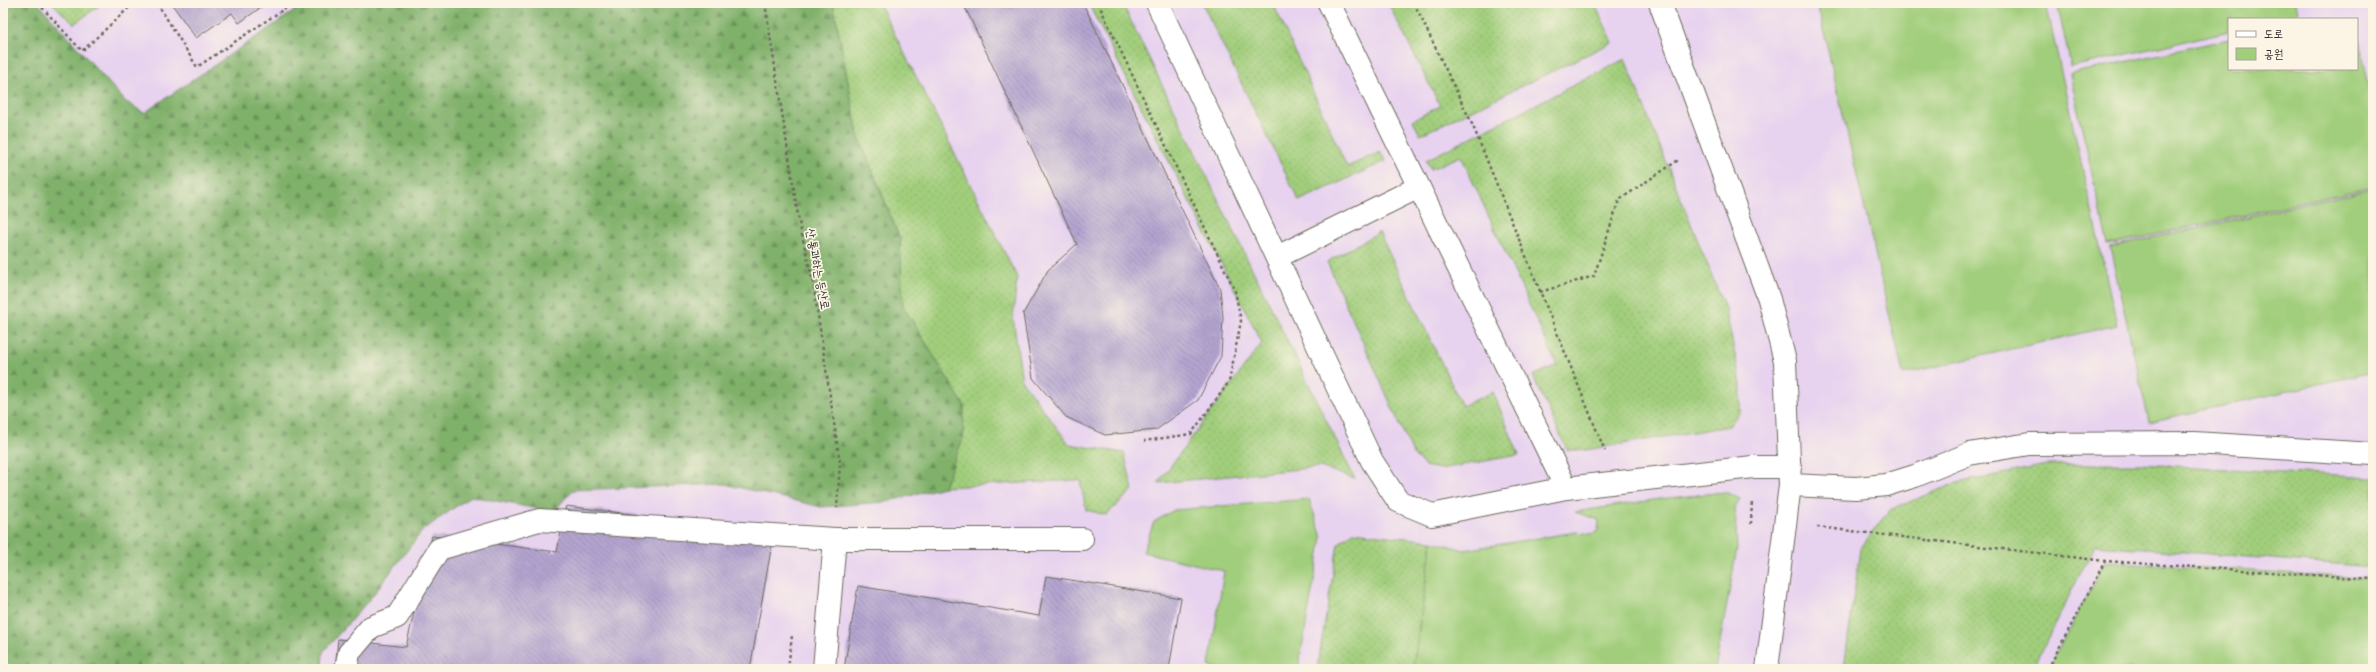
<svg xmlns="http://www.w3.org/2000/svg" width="2376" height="672" viewBox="0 0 2376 672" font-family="Pangolin,'Poor Story',sans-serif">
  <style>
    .built { fill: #e7d2ef; fill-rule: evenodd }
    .grass { fill: url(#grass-dots); stroke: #667c53 }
    .forest { fill: url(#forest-firs); stroke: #566e4b }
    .park { fill: #a1ce7b; stroke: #667c53 }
    .building { fill: url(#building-back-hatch) }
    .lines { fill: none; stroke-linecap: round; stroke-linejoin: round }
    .minor-casing { stroke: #6c6a5e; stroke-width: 24 }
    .path { stroke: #6c6a5e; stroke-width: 2.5; stroke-dasharray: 3 3; stroke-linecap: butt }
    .minor { stroke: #fff; stroke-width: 22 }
    .labels { text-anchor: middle; stroke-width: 3.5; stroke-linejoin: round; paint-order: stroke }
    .street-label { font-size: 12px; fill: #2b2b2b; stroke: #fcf5e5 }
  </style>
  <defs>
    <pattern id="grass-dots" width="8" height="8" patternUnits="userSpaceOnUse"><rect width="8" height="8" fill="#a1ce7b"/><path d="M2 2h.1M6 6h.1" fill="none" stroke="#8bb16a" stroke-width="1.8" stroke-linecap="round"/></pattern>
    <pattern id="forest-firs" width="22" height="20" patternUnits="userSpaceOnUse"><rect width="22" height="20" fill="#80b16b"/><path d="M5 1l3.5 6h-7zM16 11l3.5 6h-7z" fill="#699058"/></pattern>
    <pattern id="building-back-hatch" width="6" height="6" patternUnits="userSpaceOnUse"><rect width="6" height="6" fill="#b4a4d0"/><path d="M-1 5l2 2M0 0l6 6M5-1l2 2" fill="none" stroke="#9386a9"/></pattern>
  </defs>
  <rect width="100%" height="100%" fill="#fcf5e5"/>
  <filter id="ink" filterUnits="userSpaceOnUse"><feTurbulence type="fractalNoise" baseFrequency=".025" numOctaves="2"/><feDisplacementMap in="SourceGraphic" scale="8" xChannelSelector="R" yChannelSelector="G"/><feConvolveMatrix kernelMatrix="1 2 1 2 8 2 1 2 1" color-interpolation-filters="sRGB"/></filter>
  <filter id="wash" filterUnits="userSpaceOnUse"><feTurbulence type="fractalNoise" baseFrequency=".012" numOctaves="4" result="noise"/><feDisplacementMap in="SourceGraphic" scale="16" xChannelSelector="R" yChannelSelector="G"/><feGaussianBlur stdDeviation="0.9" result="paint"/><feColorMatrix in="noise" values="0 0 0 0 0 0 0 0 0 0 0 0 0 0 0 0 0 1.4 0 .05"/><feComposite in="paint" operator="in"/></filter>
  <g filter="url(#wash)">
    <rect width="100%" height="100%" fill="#e6e0bc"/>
    <path class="built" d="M3,3H2373V669H3ZM2229,19H2357V69H2229Z"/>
    <g class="grass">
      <polygon points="52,3 103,3 74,24"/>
      <polygon points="833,3 879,3 1017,277 1013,318 1022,381 1069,444 1124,453 1133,490 1106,515 1086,510 1080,480 944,487 963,438 964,405 902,306 900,239 858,135"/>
      <polygon points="1088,3 1122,3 1355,479 1320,467 1158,483 1262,343"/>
      <polygon points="1202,3 1273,3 1347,167 1380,152 1386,161 1299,201"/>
      <polygon points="1388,3 1594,3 1613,42 1420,135 1413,120 1440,106"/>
      <polygon points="1625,59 1726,311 1741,384 1740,412 1729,426 1586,450 1567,450 1533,376 1557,365 1461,156 1431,169 1426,160"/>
      <polygon points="1379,232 1462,406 1493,392 1519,455 1440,469 1425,466 1413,454 1327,262"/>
      <polygon points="2085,464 2140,464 2373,477 2373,567 2095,545 2032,669 1844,669 1860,549 1889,510 1957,483 2047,465"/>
      <polygon points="1353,532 1432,541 1413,669 1317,669 1338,544"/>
    </g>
    <polygon class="forest" points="3,3 38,3 125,101 144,113 306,3 833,3 858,135 900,239 903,306 964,405 963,438 944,487 886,502 821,507 725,484 573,490 553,512 471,496 423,530 369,600 323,652 322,669 3,669"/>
    <g class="park">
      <polygon points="1817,3 2046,3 2117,325 1903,374"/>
      <polygon points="2057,3 2296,3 2299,16 2284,19 2229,19 2229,31 2071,67"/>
      <polygon points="2357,31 2373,104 2373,187 2108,245 2070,74 2229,39 2229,69 2357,69"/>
      <polygon points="2373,189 2373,372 2149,422 2110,247"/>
      <polygon points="1725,492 1740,499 1735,508 1737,549 1715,669 1413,669 1432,541 1464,550 1576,532 1591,534 1598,531 1599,520 1575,512 1659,499"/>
      <polygon points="1309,499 1322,537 1298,669 1222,669 1209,666 1224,571 1143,552 1154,522 1174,510"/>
      <polygon points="2105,561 2373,579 2373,669 2048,669"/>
    </g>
    <g id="blocks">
      <g class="building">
        <polygon points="171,3 267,3 239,23 232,13 196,38"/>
        <polygon points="963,3 1083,3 1220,289 1223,317 1221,356 1198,400 1156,430 1105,435 1066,417 1033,378 1023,314 1048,270 1077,244"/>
        <polygon points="566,506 774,532 750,669 335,669 338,639 406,647 432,536 557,552"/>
        <polygon points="1046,576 1181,598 1169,669 844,669 858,586 1039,616"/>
      </g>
    </g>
  </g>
  <g filter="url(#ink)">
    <use href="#blocks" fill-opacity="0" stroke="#6c6a5e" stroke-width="1"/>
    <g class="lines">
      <g class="minor-casing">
        <g id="minor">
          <polyline points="1157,3 1372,461 1398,501 1432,515 1566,488 1753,467 1790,467"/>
          <polyline points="1329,3 1566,488"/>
          <polyline points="1660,3 1769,299 1785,361 1790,485 1767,669"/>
          <polyline points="1277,257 1419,187"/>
          <polyline points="1790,485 1856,488 1886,485 1915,476 1969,454 2029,444 2194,443 2373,454"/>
          <polyline points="346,669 349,653 371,627 397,617 439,549 539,520 835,539 1082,539"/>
          <polyline points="824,669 835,539"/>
        </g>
      </g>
      <g class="path">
        <polyline points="38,3 82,51 134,3"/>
        <polyline points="157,3 197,67 293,3"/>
        <polyline points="765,3 799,222 813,282 840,463 837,508"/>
        <polyline points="1098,3 1235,291 1241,321 1229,382 1191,434 1144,441"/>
        <polyline points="1414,3 1473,126 1605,451"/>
        <polyline points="1540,292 1594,276 1619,200 1680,159"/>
        <polyline points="1751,524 1752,500"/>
        <polyline points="1817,527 2105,561 2373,579"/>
        <polyline points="788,669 792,636"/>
        <polyline points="2048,669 2105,561"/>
      </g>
      <use href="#minor" class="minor"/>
    </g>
  </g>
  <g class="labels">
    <g class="street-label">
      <text transform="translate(818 269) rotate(79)" y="4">산 통과하는 등산로</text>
    </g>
  </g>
  <rect width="2376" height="672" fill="none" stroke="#fcf5e5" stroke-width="16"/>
  <rect x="2228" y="18" width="130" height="52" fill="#fcf5e5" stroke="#a8a49b"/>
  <rect x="2236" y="31" width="20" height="6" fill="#ffffff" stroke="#a8a49b"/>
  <text x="2264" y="38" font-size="12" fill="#2b2b2b">도로</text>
  <rect x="2236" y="48" width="20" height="12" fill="#a1ce7b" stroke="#a8a49b"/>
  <text x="2264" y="58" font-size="12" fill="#2b2b2b">공원</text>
</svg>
